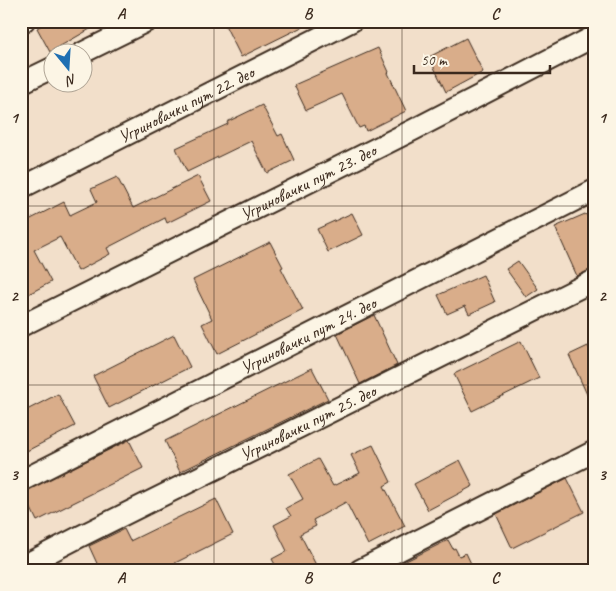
<svg xmlns="http://www.w3.org/2000/svg" width="616" height="591" viewBox="0 0 616 591" font-family="Caveat,sans-serif">
  <style>
    .building { fill: #d9ad8a; stroke: #3b2a1e }
    .lines { fill: none; stroke-linecap: round; stroke-linejoin: round }
    .minor-casing { stroke: #3b2a1e; stroke-width: 24 }
    .minor { stroke: #fcf5e5; stroke-width: 20 }
    .grid { fill: none; stroke: #3b2a1e; stroke-width: 1; stroke-opacity: 0.55 }
    .labels { text-anchor: middle; stroke-width: 5; stroke-linejoin: round; paint-order: stroke }
    .street-label { font-size: 18px; fill: #3b2a1e; stroke: #fcf5e5 }
    .neatline { fill: none; stroke: #3b2a1e; stroke-width: 2 }
    .grid-label { font-size: 16px; text-anchor: middle; font-weight: bold; fill: #3b2a1e }
  </style>
  <rect width="100%" height="100%" fill="#f2dfca"/>
  <filter id="ink" filterUnits="userSpaceOnUse"><feTurbulence type="fractalNoise" baseFrequency=".02" numOctaves="2"/><feDisplacementMap in="SourceGraphic" scale="10" xChannelSelector="R" yChannelSelector="G"/><feConvolveMatrix kernelMatrix="1 2 1 2 8 2 1 2 1" color-interpolation-filters="sRGB"/></filter>
  <g filter="url(#ink)">
    <g class="building">
      <polygon points="49,21 104,21 50,52 37,28"/>
      <polygon points="223,21 314,21 241,57"/>
      <polygon points="466,38 483,72 446,92 429,57"/>
      <polygon points="378,48 389,72 388,73 406,111 366,131 364,126 359,128 342,94 306,110 294,85"/>
      <polygon points="262,105 278,136 282,134 294,160 267,173 251,141 187,172 176,148 228,124 227,122"/>
      <polygon points="198,176 211,201 167,223 165,218 107,248 110,254 78,271 60,237 34,250 51,282 21,298 21,224 64,202 70,215 97,202 91,189 117,177 133,208"/>
      <polygon points="595,212 595,268 577,276 555,227 585,214 587,216"/>
      <polygon points="352,213 363,235 328,252 317,229"/>
      <polygon points="270,242 283,267 281,268 303,310 217,354 202,324 212,319 193,280"/>
      <polygon points="518,261 538,289 526,297 506,269"/>
      <polygon points="483,275 495,302 469,314 465,306 447,314 438,295"/>
      <polygon points="374,315 397,365 360,384 337,334"/>
      <polygon points="174,335 190,367 109,408 93,376"/>
      <polygon points="521,341 539,378 472,411 454,374"/>
      <polygon points="588,346 595,361 595,412 569,355"/>
      <polygon points="312,368 328,399 180,472 165,441"/>
      <polygon points="58,394 75,426 21,454 21,413"/>
      <polygon points="129,440 143,468 37,521 23,492"/>
      <polygon points="373,445 391,482 384,486 405,526 368,545 346,502 313,520 316,526 300,534 316,565 306,570 278,570 272,559 287,551 274,525 291,516 286,508 303,499 289,474 318,459 333,486 360,473 351,455"/>
      <polygon points="460,460 473,486 428,510 414,484"/>
      <polygon points="567,478 584,512 512,548 496,514"/>
      <polygon points="216,499 233,534 161,570 100,570 89,546 124,529 130,541"/>
      <polygon points="448,540 453,549 455,548 459,556 466,553 474,570 388,570"/>
    </g>
    <g class="lines">
      <g class="minor-casing">
        <g id="minor">
          <polyline points="21,23 24,21"/>
          <polyline points="82,53 147,21"/>
          <polyline points="21,83 52,68"/>
          <path id="s1" d="M21,188L352,21"/>
          <path id="s2" d="M21,326L413,130L595,36"/>
          <path id="s3" d="M21,481L595,190"/>
          <path id="s4" d="M21,567L81,536L595,280"/>
          <polyline points="360,570 595,451"/>
        </g>
      </g>
      <use href="#minor" class="minor"/>
    </g>
  </g>
  <path class="grid" d="M214,21V570M402,21V570M21,206H595M21,385H595"/>
  <g class="labels">
    <g class="street-label">
      <text dy="6" stroke="none"><textPath href="#s1" startOffset="185">Угриновачки пут 22. део</textPath></text>
      <text dy="6" stroke="none"><textPath href="#s2" startOffset="321">Угриновачки пут 23. део</textPath></text>
      <text dy="6" stroke="none"><textPath href="#s3" startOffset="322">Угриновачки пут 24. део</textPath></text>
      <text dy="6" stroke="none"><textPath href="#s4" startOffset="321">Угриновачки пут 25. део</textPath></text>
    </g>
  </g>
  <rect width="616" height="591" fill="none" stroke="#fcf5e5" stroke-width="55"/>
  <g transform="translate(68 68) rotate(162)"><circle r="24" fill="#fcf5e5" stroke="#afa495"/>
  <path d="M0-4L9 19L0 12L-9 19Z" fill="#1f6fb2"/>
  <text y="-8" font-size="14" font-weight="bold" text-anchor="middle" fill="#3b2a1e">N</text>
  </g>
  <path d="M414 65v8h136v-8" fill="none" stroke="#3b2a1e" stroke-width="2.5"/>
  <text x="421" y="65" font-size="15" fill="#3b2a1e" stroke="#fcf5e5" stroke-width="4" paint-order="stroke">50 m</text>
  <rect x="28" y="28" width="560" height="536" class="neatline"/>
  <g class="grid-label">
    <text x="121" y="19">A</text>
    <text x="308" y="19">B</text>
    <text x="495" y="19">C</text>
    <text x="14" y="123">1</text>
    <text x="602" y="123">1</text>
    <text x="14" y="301">2</text>
    <text x="602" y="301">2</text>
    <text x="14" y="480">3</text>
    <text x="602" y="480">3</text>
    <text x="121" y="583">A</text>
    <text x="308" y="583">B</text>
    <text x="495" y="583">C</text>
  </g>
</svg>
